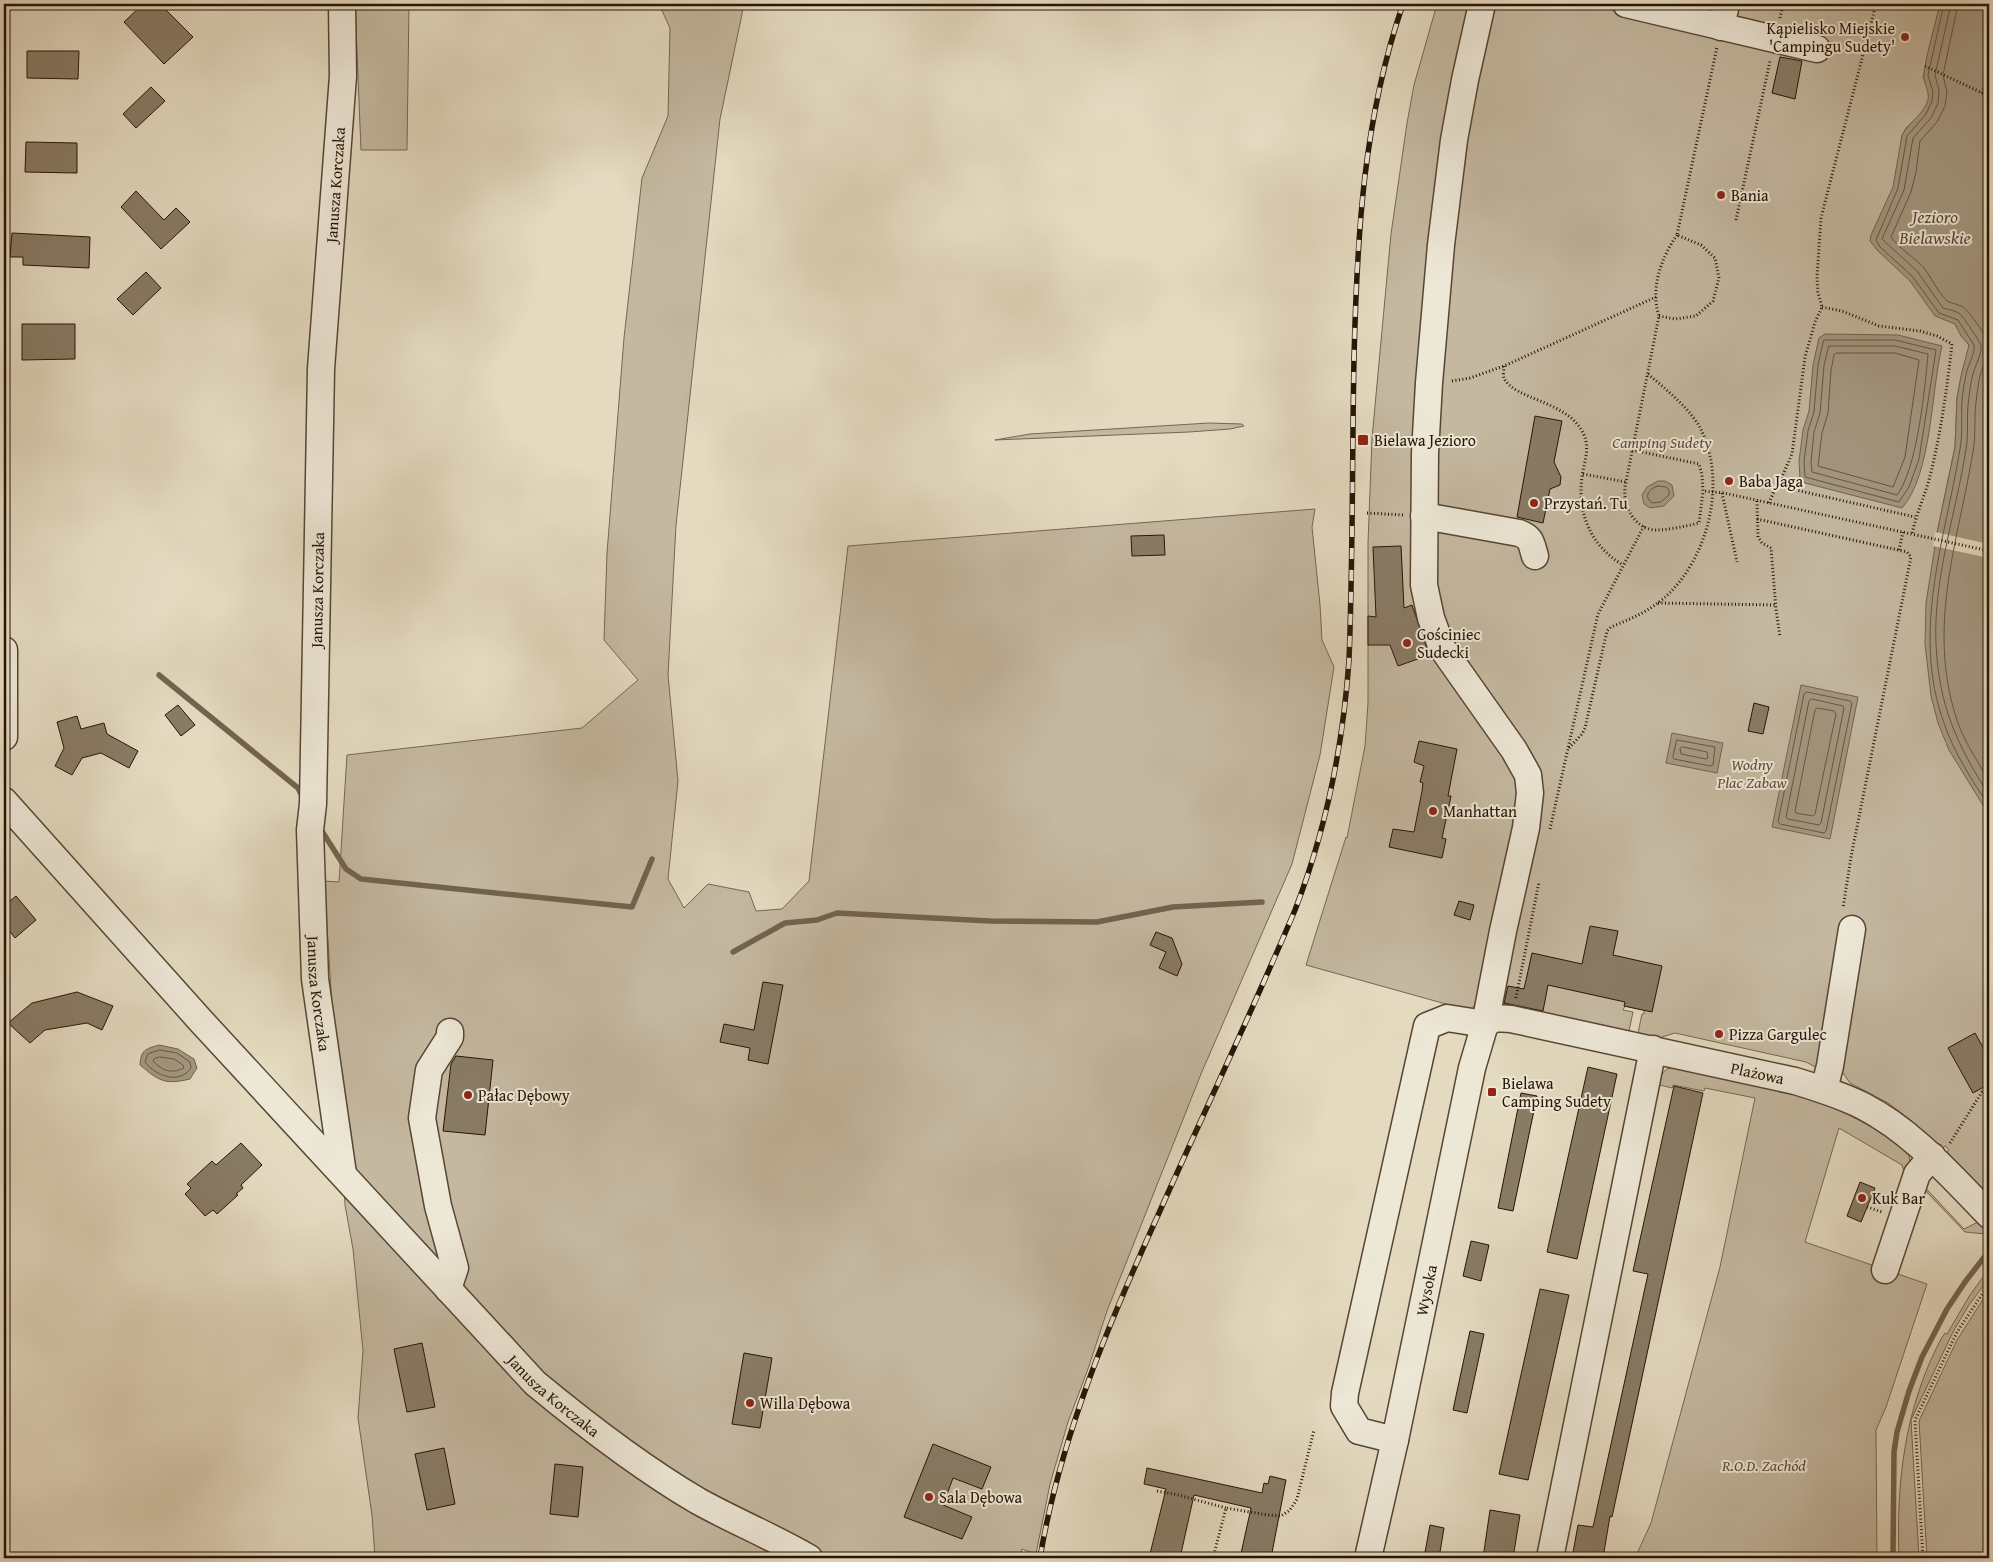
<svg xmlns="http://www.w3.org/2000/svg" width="1993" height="1562" viewBox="0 0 1993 1562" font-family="'Gentium Book Plus',serif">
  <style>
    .green { fill: #c4b8a0; stroke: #766652 }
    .water { fill: #a49780; stroke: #72634e }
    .pier { fill: #e4dac0 }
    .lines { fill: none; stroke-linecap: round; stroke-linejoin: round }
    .shore { stroke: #665642; stroke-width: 1 }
    .stream { stroke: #72634e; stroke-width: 5.5 }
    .building { fill: #897b66; stroke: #271404 }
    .minor-casing { stroke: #564633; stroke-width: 29 }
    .path { stroke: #271404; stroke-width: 3; stroke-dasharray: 1 2.5; stroke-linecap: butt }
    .minor { stroke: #ede7d6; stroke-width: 26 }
    .rail-casing { stroke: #271404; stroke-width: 5.5 }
    .rail { stroke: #ede7d6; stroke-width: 4; stroke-dasharray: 11; stroke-linecap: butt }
    .poi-dot { fill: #8f2418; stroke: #ede7d6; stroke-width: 2 }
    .labels { text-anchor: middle; stroke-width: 4; stroke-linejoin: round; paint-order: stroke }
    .poi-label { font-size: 16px; fill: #271404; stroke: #ede7d6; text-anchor: start }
    .street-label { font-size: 16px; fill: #271404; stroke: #ede7d6 }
    .park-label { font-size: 16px; font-style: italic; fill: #5e4d3b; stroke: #ede7d6 }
    .water-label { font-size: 18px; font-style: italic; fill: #594836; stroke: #ede7d6 }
  </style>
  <rect width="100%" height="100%" fill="#e4dac0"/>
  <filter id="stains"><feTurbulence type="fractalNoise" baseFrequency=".004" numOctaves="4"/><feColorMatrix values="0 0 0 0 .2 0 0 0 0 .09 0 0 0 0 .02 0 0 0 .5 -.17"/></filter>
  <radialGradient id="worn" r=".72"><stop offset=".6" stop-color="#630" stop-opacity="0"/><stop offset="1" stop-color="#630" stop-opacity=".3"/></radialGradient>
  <g class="green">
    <polygon points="355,4 409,4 407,150 361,150"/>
    <polygon points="659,4 743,4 742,14 720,119 676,525 668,675 678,781 668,879 684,908 708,884 749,892 756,911 782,909 809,881 848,546 1315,509 1312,527 1320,605 1322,640 1334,667 1320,755 1292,864 1201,1074 1107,1311 1088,1369 1068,1422 1050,1484 1036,1554 1022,1549 1019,1558 375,1558 372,1515 358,1418 363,1351 353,1249 345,1205 324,881 339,882 347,755 582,728 638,680 604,640 607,553 624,338 642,178 668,116 670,28"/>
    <polygon points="1437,4 1940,4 1923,78 1939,96 1906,128 1902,136 1955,324 1970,347 1962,372 1957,398 1955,447 1937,533 1989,794 1989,1196 1947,1152 1949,1150 1945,1146 1943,1148 1908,1118 1888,1103 1850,1083 1841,1070 1821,1070 1806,1062 1675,1033 1659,1038 1638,1033 1642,1014 1644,1014 1644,1010 1625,1006 1623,1010 1633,1012 1629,1031 1479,998 1471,1011 1306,965 1346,837 1347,838 1365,746 1368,703 1368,543 1372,438 1391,234 1407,123 1414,85"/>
    <polygon points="1209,423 1242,424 1244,426 1230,429 1189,432 995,440 1030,434"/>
    <path d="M1674,1067C1746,1083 1823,1093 1885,1136C1893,1142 1903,1148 1909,1156L1910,1161L1906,1179L1902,1165L1839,1128L1805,1242L1927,1284L1886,1407L1876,1430L1877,1558H1635L1651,1523L1720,1267L1755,1098L1705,1088L1704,1091L1673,1085L1672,1088L1652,1083L1667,1069Z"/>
    <polygon points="1920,1182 1964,1229 1978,1222 1989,1234 1989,1237 1986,1234 1965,1232 1919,1184"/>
    <path d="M1989,1269V1278L1969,1305L1954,1330L1911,1420L1919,1558H1899C1896,1482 1905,1407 1941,1339L1945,1333L1947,1334L1970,1295Z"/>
    <polygon points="1989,1290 1989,1558 1927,1558 1919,1421 1957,1340"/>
  </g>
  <g class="water">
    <path d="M1940,4H1989V815L1949,750L1938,723L1931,696L1925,644L1926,603L1937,533L1955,447L1957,398L1961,376L1969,345L1961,336L1955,324L1935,316L1910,281L1877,250L1870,241L1871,235L1893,187L1902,135C1909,122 1924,114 1928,100C1930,90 1922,82 1924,73C1927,50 1935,26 1940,4Z"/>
    <path d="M1825,334L1898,335L1942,346C1931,391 1932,474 1902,508L1805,483L1800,479L1799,461L1803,430L1809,411L1813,365L1819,338Z"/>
    <polygon points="1658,481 1665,481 1672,485 1674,496 1664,506 1650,508 1644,504 1642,495 1647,487"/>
    <polygon points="1801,685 1858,697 1830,839 1772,827"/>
    <polygon points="1672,733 1723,743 1717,773 1666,763"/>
    <path d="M159,1045L178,1049L194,1059L197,1068L190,1079C165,1085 159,1081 140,1065C141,1050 145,1049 159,1045Z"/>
  </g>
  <polygon class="pier" points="1935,532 1989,544 1989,558 1933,546"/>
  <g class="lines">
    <g class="shore">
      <path d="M1944,4L1928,75L1933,92L1932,101L1926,114L1907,136L1898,188L1876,240L1880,247L1912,276L1939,313L1958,320L1974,345C1975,353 1970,362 1967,370C1965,379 1963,390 1962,400C1961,416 1963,433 1960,449C1945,540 1911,632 1944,723C1954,753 1972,780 1989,806"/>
      <path d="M1951,4L1935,75L1939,91L1938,103L1931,118L1913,138L1904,190L1882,239L1917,271L1943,308C1949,310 1955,310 1960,314C1963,316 1980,342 1981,345C1982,355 1975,365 1973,374C1971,381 1970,389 1969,397C1966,414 1969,432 1966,449C1956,514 1933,578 1936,644C1939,706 1956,743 1989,795"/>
      <path d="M1958,4L1943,75L1947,92L1945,106L1937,122L1920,141L1916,172L1911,192L1891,237C1900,249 1914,257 1924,268C1932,278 1937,291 1946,300C1949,303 1958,304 1963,307C1967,309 1986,335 1987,340C1991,352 1983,364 1980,376C1978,385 1977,394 1976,402C1974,419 1976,435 1973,452C1958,542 1927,625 1956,717C1963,740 1977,760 1989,781"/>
      <polygon points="1824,340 1895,340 1936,350 1919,459 1909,487 1899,502 1805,477 1804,461 1808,431 1814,412 1818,365"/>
      <path d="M1829,346H1895L1928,354C1925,389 1917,469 1897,495L1812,472L1811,462L1814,432L1820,413L1824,366Z"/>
      <polygon points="1837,353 1895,353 1919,360 1905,457 1893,487 1818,466 1822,433 1828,413 1831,370 1834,355"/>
      <path d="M1658,486L1666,487L1669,490V495L1661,502L1652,503L1648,499C1646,492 1652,488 1658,486Z"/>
      <polygon points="1807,692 1850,701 1852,703 1826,831 1824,833 1780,824 1778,822 1804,694"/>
      <polygon points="1812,699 1843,706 1844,708 1821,823 1819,825 1788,819 1786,817 1809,701"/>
      <polygon points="1818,708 1834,711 1836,714 1815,814 1813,816 1796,813 1795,811 1815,710"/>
      <polygon points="1677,740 1715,747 1713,765 1710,766 1674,759 1673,757"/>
      <polygon points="1683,747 1707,752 1708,758 1706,759 1681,754 1680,749"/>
      <path d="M160,1050L177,1053L190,1062L191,1068C179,1085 156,1076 145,1062L148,1054Z"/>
      <path d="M160,1057L174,1059L183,1065L184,1068C172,1074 162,1071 153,1061L154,1059Z"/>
    </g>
    <g class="stream">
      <polyline points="159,675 298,788 303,798"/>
      <polyline points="320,828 346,869 361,879 632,907 652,859"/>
      <polyline points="733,952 785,923 817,920 837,913 990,921 1097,922 1173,907 1262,902"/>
      <polyline points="1893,1558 1894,1452 1897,1432 1909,1391 1922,1357 1947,1309 1965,1282 1989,1251"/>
    </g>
  </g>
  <g class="building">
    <polygon points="143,4 160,4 193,37 164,64 124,22"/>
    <polygon points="27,51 79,51 78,79 27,78"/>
    <polygon points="1780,57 1802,61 1795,99 1772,93"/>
    <polygon points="151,87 165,101 136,128 123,114"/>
    <polygon points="26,142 77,143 77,173 25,172"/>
    <polygon points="136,191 164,220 176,208 190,222 161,249 121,207"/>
    <polygon points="12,233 90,237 89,268 23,265 23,257 10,257"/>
    <polygon points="146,272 161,288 133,315 117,299"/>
    <polygon points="22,324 75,324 75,359 22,360"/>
    <polygon points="1535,416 1562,421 1554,462 1561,477 1560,485 1550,489 1543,523 1517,517"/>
    <polygon points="1164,535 1165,555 1132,556 1131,536"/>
    <polygon points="1401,546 1404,608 1412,605 1429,655 1398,666 1390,645 1368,645 1368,616 1376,617 1373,547"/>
    <polygon points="1754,703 1769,707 1763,734 1748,731"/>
    <polygon points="178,705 195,725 181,736 165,715"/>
    <polygon points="77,716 81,729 104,723 107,734 138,751 129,768 101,753 82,758 72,775 55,766 64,748 57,722"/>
    <polygon points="1419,741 1457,749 1448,796 1451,796 1442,838 1446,839 1442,858 1389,847 1393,829 1414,832 1422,791 1423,783 1420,782 1424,766 1414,762"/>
    <polygon points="16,896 36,920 15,938 4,924 4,906"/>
    <polygon points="1459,901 1474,905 1470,920 1454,915"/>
    <polygon points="1590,926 1618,931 1613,955 1662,966 1652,1012 1624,1006 1625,1002 1548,985 1543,1011 1504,1003 1508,986 1524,989 1532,953 1582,964"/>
    <polygon points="1156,932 1172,938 1182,964 1177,976 1159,968 1166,952 1150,945"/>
    <polygon points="763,982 783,985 768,1064 748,1060 750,1048 720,1042 724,1024 754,1030"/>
    <polygon points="77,992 113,1006 102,1030 87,1023 45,1030 30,1043 8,1023 32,1003"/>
    <polygon points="1975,1033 1989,1058 1989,1084 1973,1093 1948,1048"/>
    <polygon points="456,1056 493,1060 485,1135 443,1131 451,1064"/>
    <polygon points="1588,1067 1617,1074 1577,1259 1547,1252"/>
    <polygon points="1674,1086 1703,1093 1612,1517 1610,1516 1603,1558 1572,1558 1578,1525 1593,1527 1648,1274 1633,1271"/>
    <polygon points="1521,1093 1537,1096 1513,1211 1498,1208"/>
    <polygon points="241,1143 262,1165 241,1185 243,1188 236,1194 238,1195 217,1214 213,1210 205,1216 185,1194 191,1188 187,1184 212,1161 216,1165"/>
    <polygon points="1860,1182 1875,1188 1861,1222 1847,1216"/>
    <polygon points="1471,1241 1489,1245 1481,1281 1463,1276"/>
    <polygon points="1540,1289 1569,1295 1528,1480 1499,1474"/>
    <polygon points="1470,1331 1484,1334 1467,1413 1453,1410"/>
    <polygon points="422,1343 435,1407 407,1412 394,1349"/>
    <polygon points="744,1353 772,1358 760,1428 732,1424"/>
    <polygon points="933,1444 991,1467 982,1489 953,1478 943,1505 972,1517 962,1539 904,1517"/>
    <polygon points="444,1448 455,1504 427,1510 415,1454"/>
    <polygon points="555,1464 583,1467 578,1517 550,1514"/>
    <polygon points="1147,1468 1262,1493 1264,1483 1268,1484 1270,1476 1286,1480 1271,1558 1240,1558 1251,1508 1194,1495 1180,1558 1149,1558 1166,1489 1144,1484"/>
    <polygon points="1490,1510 1520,1515 1513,1558 1483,1558"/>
    <polygon points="1430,1525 1444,1528 1439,1558 1424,1558"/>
  </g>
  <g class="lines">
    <g class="minor-casing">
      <g id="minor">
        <path id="s1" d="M342,4L343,76L321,369L313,804L310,830L315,979L343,1174"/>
        <polyline points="1626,4 1817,49"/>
        <polyline points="1721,27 1726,4"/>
        <path d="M1424,516L1519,533C1532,538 1531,543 1535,556"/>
        <polyline points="4,650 4,737"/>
        <path id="s2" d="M4,801L200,1020L535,1383C587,1426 640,1467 698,1501C734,1521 773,1537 809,1558"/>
        <path id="s3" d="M1485,1024L1495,1018L1511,1019L1795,1081C1818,1088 1841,1095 1863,1106C1913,1132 1950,1175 1989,1215"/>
        <polyline points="1824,1089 1830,1066 1852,929"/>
        <polyline points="1885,1270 1917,1174 1932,1156"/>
        <polyline points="448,1289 455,1268 438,1206 422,1118 429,1070 450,1037 450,1032"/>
        <polyline points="1395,1440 1359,1431 1344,1406 1345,1393 1427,1026 1447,1018 1485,1024"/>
        <path id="s4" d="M1368,1558L1395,1440L1472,1068L1485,1024L1503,931L1526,828L1530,793L1528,775L1514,750L1442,648L1431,618L1424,585L1425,453L1429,383L1441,245L1454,140L1465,80L1482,4"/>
        <polyline points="1550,1558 1653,1049"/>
      </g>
    </g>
    <g class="path">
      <polyline points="1780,18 1783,4"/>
      <polyline points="1925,66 1982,93 1985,85"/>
      <polyline points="1736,220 1770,61"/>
      <path d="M1677,235C1661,258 1650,289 1659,316L1625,487C1623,506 1634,529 1656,530C1669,530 1686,526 1699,523L1703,491"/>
      <path d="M1822,307L1842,311L1879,326L1920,331L1937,336L1952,344C1947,388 1941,433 1930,476C1925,496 1916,514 1912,534"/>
      <polyline points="1659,316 1675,319 1696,316 1713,301 1719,278 1715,258 1701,245 1677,235 1717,47"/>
      <path d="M1504,366C1504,370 1503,375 1504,378C1514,400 1570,401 1584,435C1590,449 1584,463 1582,477C1577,514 1591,546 1623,565"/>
      <polyline points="1452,381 1470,378 1504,366 1656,297"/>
      <polyline points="1632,450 1699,464 1702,475 1703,491 1724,493 1989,551"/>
      <polyline points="1583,474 1626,482"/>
      <polyline points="1778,486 1915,517"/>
      <polyline points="1722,493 1737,562"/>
      <polyline points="1757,501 1758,537 1762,543 1771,548 1776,609 1780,637"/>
      <polyline points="1769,503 1775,489 1778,486 1792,454 1805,357 1815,322 1822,307 1818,292 1817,277 1821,218 1876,4"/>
      <polyline points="1367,513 1404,515"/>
      <polyline points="1757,519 1907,552 1911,557 1851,857 1843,908"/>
      <polyline points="1899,550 1903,532"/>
      <polyline points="1658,603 1776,605"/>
      <path d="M1569,748L1582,734L1585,728L1607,631L1611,627C1630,619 1648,612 1664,598C1709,559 1729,478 1698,424C1685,404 1665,389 1647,373"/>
      <polyline points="1550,829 1598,614 1644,526"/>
      <polyline points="1516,998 1539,882"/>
      <polyline points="1950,1143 1982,1092 1989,1087"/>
      <polyline points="1867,1207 1882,1212"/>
      <polyline points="1157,1491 1178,1495 1226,1508"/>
      <polyline points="1213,1558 1226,1508 1268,1515 1281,1516 1290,1510 1297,1499 1314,1430"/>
      <polyline points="1923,1558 1915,1420 1957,1332 1989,1284"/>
    </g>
    <use href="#minor" class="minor"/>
    <g class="rail-casing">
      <path id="rail" d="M1040,1558C1060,1438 1109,1323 1159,1213C1204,1112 1252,1012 1295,910C1326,830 1343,746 1349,660C1353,560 1352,459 1354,358C1357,236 1363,120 1403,4"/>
    </g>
    <use href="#rail" class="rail"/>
  </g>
  <g class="poi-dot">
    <circle cx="1905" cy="37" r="5"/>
    <circle cx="1721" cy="195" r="5"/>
    <rect x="1357" y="434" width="12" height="12" rx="2.5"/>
    <circle cx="1729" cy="481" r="5"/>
    <circle cx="1534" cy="503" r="5"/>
    <circle cx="1407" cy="643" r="5"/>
    <circle cx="1433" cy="811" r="5"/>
    <circle cx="1719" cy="1034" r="5"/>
    <rect x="1487" y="1087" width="10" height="10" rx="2.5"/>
    <circle cx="468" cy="1095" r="5"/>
    <circle cx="1862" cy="1198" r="5"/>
    <circle cx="750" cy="1403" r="5"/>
    <circle cx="929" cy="1497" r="5"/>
  </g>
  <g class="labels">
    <g class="poi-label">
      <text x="1895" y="34" text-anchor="end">Kąpielisko Miejskie<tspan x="1895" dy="18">'Campingu Sudety'</tspan></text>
      <text x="1731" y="201">Bania</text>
      <text x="1374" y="446">Bielawa Jezioro</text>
      <text x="1739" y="487">Baba Jaga</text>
      <text x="1544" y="509">Przystań. Tu</text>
      <text x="1417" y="640">Gościniec<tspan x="1417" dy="18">Sudecki</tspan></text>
      <text x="1443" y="817">Manhattan</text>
      <text x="1729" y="1040">Pizza Gargulec</text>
      <text x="1502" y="1089">Bielawa<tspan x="1502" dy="18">Camping Sudety</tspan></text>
      <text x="478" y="1101">Pałac Dębowy</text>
      <text x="1872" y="1204">Kuk Bar</text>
      <text x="760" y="1409">Willa Dębowa</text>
      <text x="939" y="1503">Sala Dębowa</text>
    </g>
    <g class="street-label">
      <text transform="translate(335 185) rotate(-86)" y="6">Janusza Korczaka</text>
      <text transform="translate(317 590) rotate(-89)" y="6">Janusza Korczaka</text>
      <text dy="6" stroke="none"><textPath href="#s1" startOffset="991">Janusza Korczaka</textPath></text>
      <text dy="6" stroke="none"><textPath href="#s3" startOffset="280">Plażowa</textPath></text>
      <text dy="6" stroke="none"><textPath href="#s4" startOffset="274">Wysoka</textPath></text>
      <text dy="6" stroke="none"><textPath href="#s2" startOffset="810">Janusza Korczaka</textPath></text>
    </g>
    <g class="park-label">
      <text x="1662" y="448">Camping Sudety</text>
      <text x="1752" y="770">Wodny<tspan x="1752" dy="18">Plac Zabaw</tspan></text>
      <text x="1764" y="1471">R.O.D. Zachód</text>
    </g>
    <g class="water-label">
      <text x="1935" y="223">Jezioro<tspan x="1935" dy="21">Bielawskie</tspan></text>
    </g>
  </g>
  <rect width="1993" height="1562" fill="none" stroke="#e4dac0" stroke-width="20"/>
  <rect x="5" y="5" width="1983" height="1552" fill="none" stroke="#271404" stroke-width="2.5"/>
  <rect x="10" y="10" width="1973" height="1542" fill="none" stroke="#271404"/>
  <rect width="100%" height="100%" filter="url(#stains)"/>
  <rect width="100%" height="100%" fill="url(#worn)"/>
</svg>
